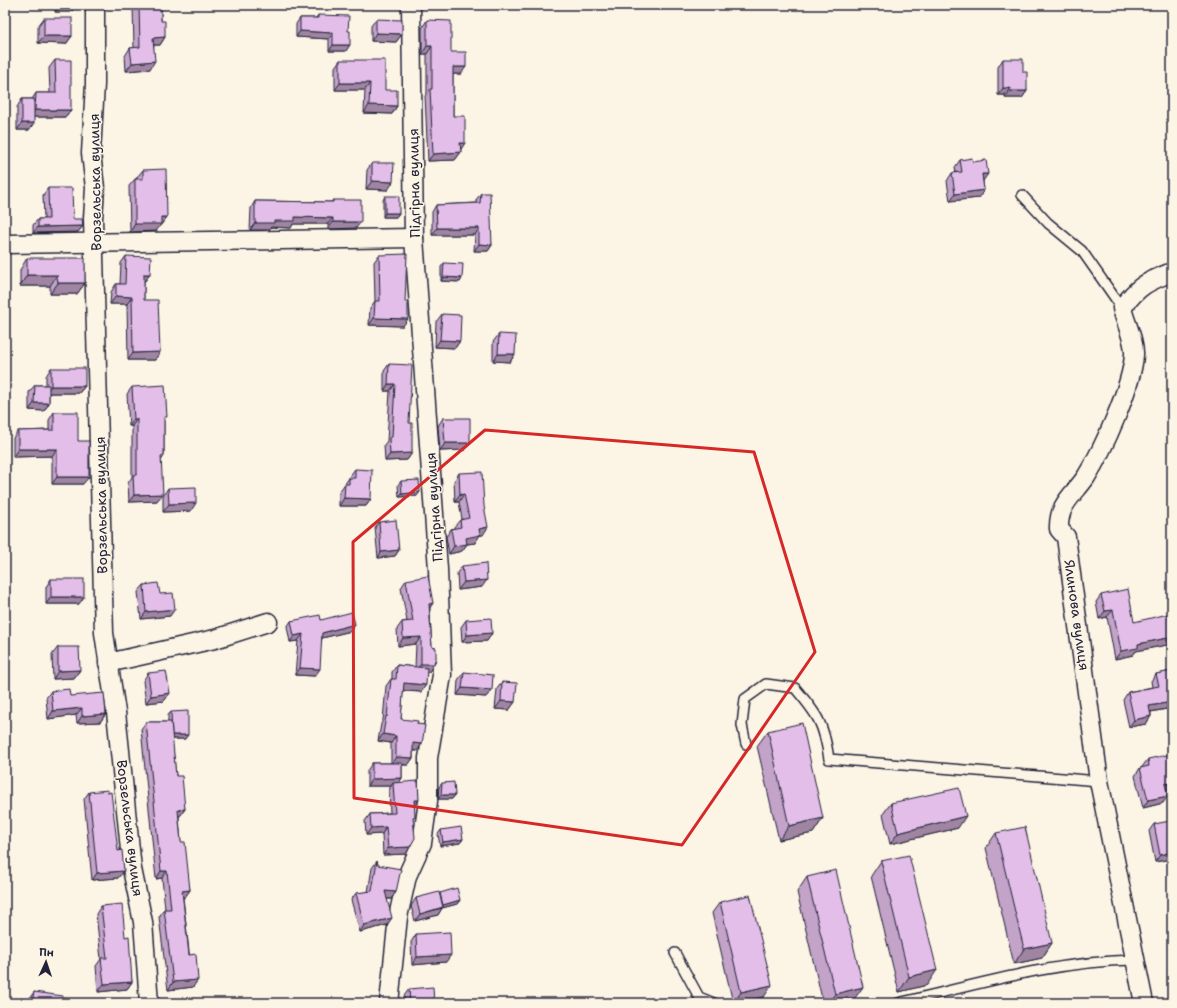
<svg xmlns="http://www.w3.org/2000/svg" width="1177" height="1008" viewBox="0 0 1177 1008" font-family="'Shantell Sans',sans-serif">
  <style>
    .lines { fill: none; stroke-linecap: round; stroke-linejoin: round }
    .service-casing { stroke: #22223b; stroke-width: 12 }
    .minor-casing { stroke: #22223b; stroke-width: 21 }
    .service { stroke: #fcf5e5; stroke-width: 9 }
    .minor { stroke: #fcf5e5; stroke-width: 18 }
    .wall { fill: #c3a3c8; stroke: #22223b }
    .shaded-wall { fill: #9f85a2; stroke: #22223b }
    .building { fill: #e3bee8; stroke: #22223b }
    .marked { fill: none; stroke: #d62828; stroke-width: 3; stroke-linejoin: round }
    .labels { text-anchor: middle; stroke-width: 3; stroke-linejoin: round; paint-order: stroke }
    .street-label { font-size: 14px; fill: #22223b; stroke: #fcf5e5 }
  </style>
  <rect width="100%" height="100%" fill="#fcf5e5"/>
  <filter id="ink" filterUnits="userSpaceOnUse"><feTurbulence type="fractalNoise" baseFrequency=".025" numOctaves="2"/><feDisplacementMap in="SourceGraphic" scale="8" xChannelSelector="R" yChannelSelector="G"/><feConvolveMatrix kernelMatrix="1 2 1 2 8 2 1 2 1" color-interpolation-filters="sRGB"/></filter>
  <g filter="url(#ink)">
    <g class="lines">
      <g class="service-casing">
        <g id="service">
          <polyline points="1022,195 1048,223 1082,251 1122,308"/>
          <path d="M746,744L742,725L745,699L766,684L795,688C818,715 824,724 829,759L1099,781"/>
          <polyline points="675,953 699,997 714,1003"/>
          <path d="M898,1003C975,985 1055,961 1135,960"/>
        </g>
      </g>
      <g class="minor-casing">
        <g id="minor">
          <polyline points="95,5 95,84 91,153 95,188 93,218 104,633 116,712 132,869 143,922 149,1003"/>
          <polyline points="5,244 414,238"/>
          <polyline points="108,663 215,639 268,622"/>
          <polyline points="389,1003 398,917 407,876 422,843 428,801 428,758 442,675 438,569 414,238 411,5"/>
          <path d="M1144,1003L1099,781L1066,537L1059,529C1058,504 1073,496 1086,477C1103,450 1132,386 1134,355C1135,340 1125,322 1122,308C1139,285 1147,282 1172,272"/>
        </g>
      </g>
      <use href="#service" class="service"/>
      <use href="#minor" class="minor"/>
    </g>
    <g class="wall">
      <polygon points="55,5 76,5 71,12 55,12"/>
      <polygon points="128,5 161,5 161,21 165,37 160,45 154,45 150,69 126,71 125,56 130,48 134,48 133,7 128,7"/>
      <polygon points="318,15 348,31 346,51 329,51 329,39 296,37 296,24 300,18 316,18"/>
      <polygon points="44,18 72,36 66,44 38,43 38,26"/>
      <polygon points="376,19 402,34 396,42 371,41 371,26"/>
      <polygon points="427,20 451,52 461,74 453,74 453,116 461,152 455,160 428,161 425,96 427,93 427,54 422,54 422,28"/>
      <polygon points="1003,59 1023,72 1027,91 1022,98 1005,98 1005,95 998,95 998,67"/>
      <polygon points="55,60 71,110 65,117 34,117 29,130 17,130 17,107 22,99 32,99 36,93 50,93 49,68"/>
      <polygon points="340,60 385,90 397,106 392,114 364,113 365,90 335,90 335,67"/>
      <polygon points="960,160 973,162 983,181 984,190 979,198 950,201 947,181 952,173 956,173 955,167"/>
      <polygon points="372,163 388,190 366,189 367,170"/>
      <polygon points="143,170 167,217 156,231 130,232 129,186 135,179 137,179 137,177"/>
      <polygon points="48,188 73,219 83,226 78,232 33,233 33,225 38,219 44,219 43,195"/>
      <polygon points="481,193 492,245 488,251 474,251 475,235 432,235 432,212 436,205 476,203 476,200"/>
      <polygon points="385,196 399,213 396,217 383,217 383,200"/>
      <polygon points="333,200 356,228 328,229 328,224 293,224 291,228 271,227 269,230 250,230 251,208 255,201 331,202"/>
      <polygon points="379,255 403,326 369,325 370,308 375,301 374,262"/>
      <polygon points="126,256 150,274 145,281 144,281 144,300 160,352 155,360 128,360 127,304 110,304 111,292 116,284 120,284 121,263"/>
      <polygon points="27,258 85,283 77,294 50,294 50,286 20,286 20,270"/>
      <polygon points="444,263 462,278 460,282 441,281 441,267"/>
      <polygon points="442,314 460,341 455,348 435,347 436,322"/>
      <polygon points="499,334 515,354 510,362 493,361 493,342"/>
      <polygon points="389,364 409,423 412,453 407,460 385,461 384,445 387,441 390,391 384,391 384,371"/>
      <polygon points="51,368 85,386 79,393 49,393 49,403 44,411 29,410 29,392 35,385 46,385 46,376"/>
      <polygon points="132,387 164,421 164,456 161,461 157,501 129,502 128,483 132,477 132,426 129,426 127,394"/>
      <polygon points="54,412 78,441 83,484 52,484 52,456 13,457 13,438 18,431 49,430 49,420"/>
      <polygon points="443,418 470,443 465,450 440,451 438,426"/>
      <polygon points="355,469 371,499 366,506 339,506 339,492 349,478 349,477"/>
      <polygon points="459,473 483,535 480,535 475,543 467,544 462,551 449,554 446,537 451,529 454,528 454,527 460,520 462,519 459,502 455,502 454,481"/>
      <polygon points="401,481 417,496 399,497 398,485"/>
      <polygon points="168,488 191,511 163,512 163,496"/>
      <polygon points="379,522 399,550 395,556 378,558 375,527"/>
      <polygon points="462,566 482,587 458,590 457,573"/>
      <polygon points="51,579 79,604 46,604 46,587"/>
      <polygon points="406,580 433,603 429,608 432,647 436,660 429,672 427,672 421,692 403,691 401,719 417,724 417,751 413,751 413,758 408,765 402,765 402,778 399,783 419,800 414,806 413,819 406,854 383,855 382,834 366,835 365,821 370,814 390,813 389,790 391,786 367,786 367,771 372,763 391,763 391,743 378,741 381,724 383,720 386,686 391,679 392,679 392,672 397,665 415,667 416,644 398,646 397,629 402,622 407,621 401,588"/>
      <polygon points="144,585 160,594 170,616 141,619 138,592"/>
      <polygon points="1101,595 1134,622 1172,634 1172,638 1167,645 1136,651 1133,655 1115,659 1107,617 1099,619 1096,602"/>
      <polygon points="321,620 351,631 322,638 315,676 295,675 298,641 290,642 287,627 291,621"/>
      <polygon points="466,620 492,633 487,641 462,642 461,627"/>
      <polygon points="58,647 80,670 74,678 53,679 52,655"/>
      <polygon points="1172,671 1172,708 1151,712 1151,716 1146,724 1129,727 1123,700 1128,692 1152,687 1151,681 1156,674"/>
      <polygon points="464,672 492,690 486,697 457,695 458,680"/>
      <polygon points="148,673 170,693 164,701 146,703 143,681"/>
      <polygon points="502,682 515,702 509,710 495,709 497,689"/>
      <polygon points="51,691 70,696 106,714 100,722 77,723 76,715 48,719 46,698"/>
      <polygon points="171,712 185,739 172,739 176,776 185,809 180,816 179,817 181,842 190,890 185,897 183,897 193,987 168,990 159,917 164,909 165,909 162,878 156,879 141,729 146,722 168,722 168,715"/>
      <polygon points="768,731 823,818 813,833 779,840 757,746"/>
      <polygon points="1148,759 1167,790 1163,803 1143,808 1135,776 1140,768 1142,768 1142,767"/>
      <polygon points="442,783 455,795 452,799 438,799 439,787"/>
      <polygon points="89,792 118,851 118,878 92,880 84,799"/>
      <polygon points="891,803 958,828 890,844 883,814"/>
      <polygon points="1154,824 1171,859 1155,862 1149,831"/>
      <polygon points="441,830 463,839 460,843 440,846 438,834"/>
      <polygon points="996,833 1052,943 1042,958 1014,964 986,848"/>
      <polygon points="377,861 378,865 396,892 391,899 387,899 387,925 360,932 351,900 356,893 368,892 372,868"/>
      <polygon points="881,861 927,985 899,992 871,876"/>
      <polygon points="807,877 852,1002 847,1003 823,1003 797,892"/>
      <polygon points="440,893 460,900 457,904 442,908 438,915 415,921 411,906 416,898 439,894"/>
      <polygon points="720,902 764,997 736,1003 733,1003 712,913"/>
      <polygon points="101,906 125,937 132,982 127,989 98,992 96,966 101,959 96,914"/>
      <polygon points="416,934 446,962 412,965 411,942"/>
      <polygon points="409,989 434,1003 404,1003 404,996"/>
      <polygon points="34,992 62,1003 26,1003"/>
    </g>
    <g class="shaded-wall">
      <polygon points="61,5 76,5 71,12 55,12"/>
      <polygon points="130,5 135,5 133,7 128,7"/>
      <polygon points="300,31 333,33 329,39 296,37"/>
      <polygon points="376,33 402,34 396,42 371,41"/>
      <polygon points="44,36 72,36 66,44 38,43"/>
      <polygon points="165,37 160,45 148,45 153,38"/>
      <polygon points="333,45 350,45 346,51 329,51"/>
      <polygon points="427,46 432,46 427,54 422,54"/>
      <polygon points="155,61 150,69 126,71 132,63"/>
      <polygon points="453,67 466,67 461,74 448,74"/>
      <polygon points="340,83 370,83 365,90 335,90"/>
      <polygon points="1003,88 1010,88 1005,95 998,95"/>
      <polygon points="1010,91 1027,91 1022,98 1005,98"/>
      <polygon points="369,105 397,106 392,114 364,113"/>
      <polygon points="35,110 71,110 65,117 30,117"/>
      <polygon points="22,123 34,123 29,130 17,130"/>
      <polygon points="460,143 465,143 460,151"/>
      <polygon points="461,152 455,160 428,161 433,154"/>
      <polygon points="982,174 988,174 983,181"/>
      <polygon points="372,181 393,182 388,190 366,189"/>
      <polygon points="984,190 979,198 950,201 955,194"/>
      <polygon points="385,213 399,213 396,217 383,217"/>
      <polygon points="161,217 167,217 156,231 130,232 135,224"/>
      <polygon points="295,217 333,218 328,224 293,224 291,228 271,227 269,230 250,230 255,223"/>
      <polygon points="333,222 361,222 356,228 328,229"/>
      <polygon points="83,226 78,232 33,233 38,227"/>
      <polygon points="437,228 479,228 475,235 432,235"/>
      <polygon points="479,244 492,245 488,251 474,251"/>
      <polygon points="144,274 150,274 145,281 139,281"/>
      <polygon points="27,275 57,275 50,286 20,286"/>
      <polygon points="443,277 462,278 460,282 441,281"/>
      <polygon points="58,283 85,283 77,294 50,294"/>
      <polygon points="116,296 132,297 127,304 110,304"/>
      <polygon points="374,318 408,319 403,326 369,325"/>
      <polygon points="440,340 460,341 455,348 435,347"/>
      <polygon points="160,352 155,360 128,360 133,353"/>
      <polygon points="498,354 515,354 510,362 493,361"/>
      <polygon points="388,384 395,384 390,391 384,391"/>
      <polygon points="51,386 85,386 79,393 46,393"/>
      <polygon points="34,403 49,403 44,411 29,410"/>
      <polygon points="134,419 137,419 132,426 129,426"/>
      <polygon points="445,443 470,443 465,450 440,451"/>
      <polygon points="18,449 57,449 52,456 13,457"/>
      <polygon points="412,453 407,460 385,461 390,454"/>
      <polygon points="57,477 89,477 83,484 52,484"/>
      <polygon points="420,492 417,496 399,497 402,494"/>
      <polygon points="163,494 157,501 129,502 134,495"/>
      <polygon points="464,494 459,502 455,502 460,495"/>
      <polygon points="344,498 371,499 366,506 339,506"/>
      <polygon points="196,503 191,511 163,512 169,504"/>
      <polygon points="488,527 483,535 480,535 475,543 467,544 462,551 449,554 454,546 479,529"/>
      <polygon points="399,550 395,556 378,558 381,552"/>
      <polygon points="487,580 482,587 458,590 464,582"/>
      <polygon points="51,597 84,597 79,604 46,604"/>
      <polygon points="433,603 428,611 429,604"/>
      <polygon points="175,609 170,616 141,619 146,612"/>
      <polygon points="1113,610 1107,617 1099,619 1105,611"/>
      <polygon points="355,624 351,631 318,639 322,633"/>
      <polygon points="492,633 487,641 462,642 467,635"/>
      <polygon points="303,634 298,641 290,642 294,636"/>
      <polygon points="421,637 416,644 398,646 403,638"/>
      <polygon points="1172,637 1167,645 1136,651 1133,655 1115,659 1121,651 1138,644"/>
      <polygon points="435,660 436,660 429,672 415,671 421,664"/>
      <polygon points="300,668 320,669 315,676 295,675"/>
      <polygon points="80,670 74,678 53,679 58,671"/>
      <polygon points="404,683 426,685 421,692 399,690"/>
      <polygon points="462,688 492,690 486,697 457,695"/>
      <polygon points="170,693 164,701 146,703 151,696"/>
      <polygon points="501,701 515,702 509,710 495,709"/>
      <polygon points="1172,702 1172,708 1144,713 1149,706"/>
      <polygon points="82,708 76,715 48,719 53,711"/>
      <polygon points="106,714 100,722 77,723 82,716"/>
      <polygon points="1151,716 1146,724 1129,727 1134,720"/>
      <polygon points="383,734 396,736 391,743 378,741"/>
      <polygon points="172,735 188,735 185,739 169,739"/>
      <polygon points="413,743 422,744 417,751 408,750"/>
      <polygon points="396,757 413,758 408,765 391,764"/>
      <polygon points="402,778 397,786 393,783 391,786 367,786 372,779"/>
      <polygon points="1172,783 1172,789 1160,792 1165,784"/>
      <polygon points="441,795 455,795 452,799 438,799"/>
      <polygon points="1168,796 1163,803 1143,808 1148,800"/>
      <polygon points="414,800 419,800 414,807"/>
      <polygon points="185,809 180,816 173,817 178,810"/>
      <polygon points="966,816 958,828 890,844 898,833"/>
      <polygon points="823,818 813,833 779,840 789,826"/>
      <polygon points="386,827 382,834 366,835 371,828"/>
      <polygon points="463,839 460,843 440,846 443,842"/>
      <polygon points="410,847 406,854 383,855 388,848"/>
      <polygon points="1172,852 1172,857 1171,859 1155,862 1160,855"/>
      <polygon points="124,871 118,878 92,880 97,873"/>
      <polygon points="161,871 167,871 162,878 156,879"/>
      <polygon points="190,890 185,897 177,898 182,891"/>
      <polygon points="385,891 396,892 391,899 380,898"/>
      <polygon points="460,900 457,904 442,908 438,915 415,921 420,914 442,908 443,905"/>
      <polygon points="392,918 387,925 360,932 364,925"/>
      <polygon points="1052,943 1042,958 1014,964 1024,949"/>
      <polygon points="451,955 446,962 412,965 417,957"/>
      <polygon points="937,970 927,985 899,992 909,977"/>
      <polygon points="198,980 193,987 168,990 173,982"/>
      <polygon points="132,982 127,989 98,992 104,984"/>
      <polygon points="772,985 764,997 734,1003 741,992"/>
      <polygon points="863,987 852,1002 847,1003 828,1003 835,994"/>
    </g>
    <g class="building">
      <polygon points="139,5 161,5 161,21 165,21 165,37 153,38 155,61 132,63 130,48 140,47"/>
      <polygon points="318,15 349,16 348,31 350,31 350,45 333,45 333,33 300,31 300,18 318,18"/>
      <rect x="44" y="18" width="28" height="18"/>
      <polygon points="376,19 402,20 402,34 376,33"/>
      <polygon points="427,20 451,21 451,52 466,52 466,67 453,67 453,116 465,116 465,143 460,143 461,152 433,154 430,89 432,89 432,46 427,46"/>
      <polygon points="1003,59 1023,59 1023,72 1027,72 1027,91 1010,91 1010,88 1003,88"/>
      <polygon points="55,60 71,60 71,110 35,110 36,93 56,93"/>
      <polygon points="340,60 385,60 385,90 397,90 397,106 369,105 370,83 340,83"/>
      <rect x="22" y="99" width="12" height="24"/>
      <polygon points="972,158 973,162 986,160 988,174 982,174 984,190 955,194 952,173 962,172 960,160"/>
      <polygon points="372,163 394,163 393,182 372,181"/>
      <polygon points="166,169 167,217 161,217 161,224 135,224 135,179 143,179 143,170"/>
      <polygon points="48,188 72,188 73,219 82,219 83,226 38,227 38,219 49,219"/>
      <polygon points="481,193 490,193 492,245 479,244 479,228 437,228 436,205 480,203"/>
      <rect x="385" y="196" width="14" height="17"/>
      <polygon points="333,200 361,200 361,222 333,222 333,218 295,217 295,221 274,221 274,223 255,223 255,201 333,202"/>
      <polygon points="407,254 405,302 408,302 408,319 374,318 375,301 380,301 379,255"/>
      <polygon points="126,256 151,257 150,274 144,274 144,300 158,300 160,352 133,353 132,297 116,296 116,284 125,284"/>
      <polygon points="27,258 85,258 85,283 58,283 57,275 27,275"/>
      <polygon points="444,263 463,264 462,278 443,277"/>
      <polygon points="442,314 461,315 460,341 440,340"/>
      <polygon points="499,334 516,335 515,354 498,354"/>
      <polygon points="389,364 412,365 409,423 412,423 412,453 390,454 389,438 392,437 395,384 388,384"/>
      <rect x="51" y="368" width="34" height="18"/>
      <polygon points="35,385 49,385 49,403 34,403"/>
      <polygon points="165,385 167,417 164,417 164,456 161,456 163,494 134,495 133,475 137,475 137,419 134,419 132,387"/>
      <polygon points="54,412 78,412 78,441 89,441 89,477 57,477 57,449 18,449 18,431 54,430"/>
      <polygon points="443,418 470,418 470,443 445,443"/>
      <polygon points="355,469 372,470 371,499 344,498 345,484 349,484 349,478 355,478"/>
      <polygon points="482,472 484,506 488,527 479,529 480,535 466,538 467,544 454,546 451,529 461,527 460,520 469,518 464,494 460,495 459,473"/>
      <polygon points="419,480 420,492 402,494 401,481"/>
      <polygon points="196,487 196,503 169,504 168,488"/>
      <polygon points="396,520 399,550 381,552 379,522"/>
      <polygon points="486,563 487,580 464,582 462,566"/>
      <polygon points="428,576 433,603 429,604 432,647 436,648 436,660 435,660 434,664 421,664 421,637 403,638 402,622 413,621 406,580"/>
      <rect x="51" y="579" width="33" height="18"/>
      <polygon points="158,583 160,594 173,593 175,609 146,612 144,585"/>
      <polygon points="1128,589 1134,622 1168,614 1172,634 1172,637 1138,644 1138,648 1121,651 1113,610 1105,611 1101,595"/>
      <polygon points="352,612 355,624 322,633 320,669 300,668 303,634 294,636 291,621 320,615 321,620"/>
      <polygon points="491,618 492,633 467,635 466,620"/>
      <polygon points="58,647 79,647 80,670 58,671"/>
      <polygon points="397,665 427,668 426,685 404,683 401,719 418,721 417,724 425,725 422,744 413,743 413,758 396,757 396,736 383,734 386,716 387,717 391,679 396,679"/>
      <polygon points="166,671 170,693 151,696 148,673"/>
      <polygon points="1172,671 1172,702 1149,706 1151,716 1134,720 1128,692 1159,686 1156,674"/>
      <polygon points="464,672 493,675 492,690 462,688"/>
      <polygon points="502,682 517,683 515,702 501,701"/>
      <polygon points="69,689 70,696 104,693 106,714 82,716 82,708 53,711 51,691"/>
      <polygon points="188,711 188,735 172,735 171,712"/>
      <polygon points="146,722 171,722 176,776 182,776 185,809 178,810 181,842 185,842 190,890 182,891 189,955 196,954 198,980 173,982 164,909 171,909 167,871 161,871"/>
      <polygon points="802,723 823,818 789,826 768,731"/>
      <polygon points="1172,754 1172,783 1165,784 1168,796 1148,800 1140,768 1149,766 1148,759"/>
      <polygon points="372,763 402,763 402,778 372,779"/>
      <polygon points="418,781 419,800 414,800 415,816 413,817 415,838 410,847 388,848 386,827 371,828 370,814 395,813 393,783"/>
      <polygon points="454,782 455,795 441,795 442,783"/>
      <polygon points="959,788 966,816 898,833 891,803"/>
      <polygon points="108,790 108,793 111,792 118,851 122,850 124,871 97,873 89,792"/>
      <polygon points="1170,821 1172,833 1172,852 1160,855 1154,824"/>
      <polygon points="461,827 463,839 443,842 441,830"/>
      <polygon points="1025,827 1052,943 1024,949 996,833"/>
      <polygon points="909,855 937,970 909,977 881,861"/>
      <polygon points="377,861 378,865 401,869 396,892 385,891 392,918 364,925 356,893 372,891"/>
      <polygon points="836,870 863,987 835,994 807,877"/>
      <polygon points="457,888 460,900 443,905 440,893"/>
      <polygon points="439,892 443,907 420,914 416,898"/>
      <polygon points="750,895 772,985 741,992 720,902"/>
      <polygon points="122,904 125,937 129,936 132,982 104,984 101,958 107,958 101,906"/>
      <polygon points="450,932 451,955 417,957 416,934"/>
      <polygon points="433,987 434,1003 410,1003 409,989"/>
      <polygon points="34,992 63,996 62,1003 32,1003"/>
    </g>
  </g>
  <path class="marked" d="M485,430L754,452L815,652L682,845L354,798L353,542Z"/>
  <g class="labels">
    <g class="street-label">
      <text transform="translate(95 182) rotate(-91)" y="5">Ворзельська вулиця</text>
      <text transform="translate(414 183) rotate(-91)" y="5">Підгірна вулиця</text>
      <text transform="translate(101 505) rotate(-91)" y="5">Ворзельська вулиця</text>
      <text transform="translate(434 507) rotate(-94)" y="5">Підгірна вулиця</text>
      <text transform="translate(1077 615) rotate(82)" y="5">Ялинова вулиця</text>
      <text transform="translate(130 828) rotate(83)" y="5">Ворзельська вулиця</text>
    </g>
  </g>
  <rect width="1177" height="1008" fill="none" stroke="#fcf5e5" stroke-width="20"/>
  <rect x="10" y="10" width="1157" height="988" fill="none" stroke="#22223b" stroke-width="1.5" filter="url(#ink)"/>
  <g transform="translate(46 962) rotate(3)" stroke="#fcf5e5" stroke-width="3" paint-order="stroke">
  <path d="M0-3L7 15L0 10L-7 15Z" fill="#22223b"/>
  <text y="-6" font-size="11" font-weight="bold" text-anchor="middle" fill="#22223b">Пн</text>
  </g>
</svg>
